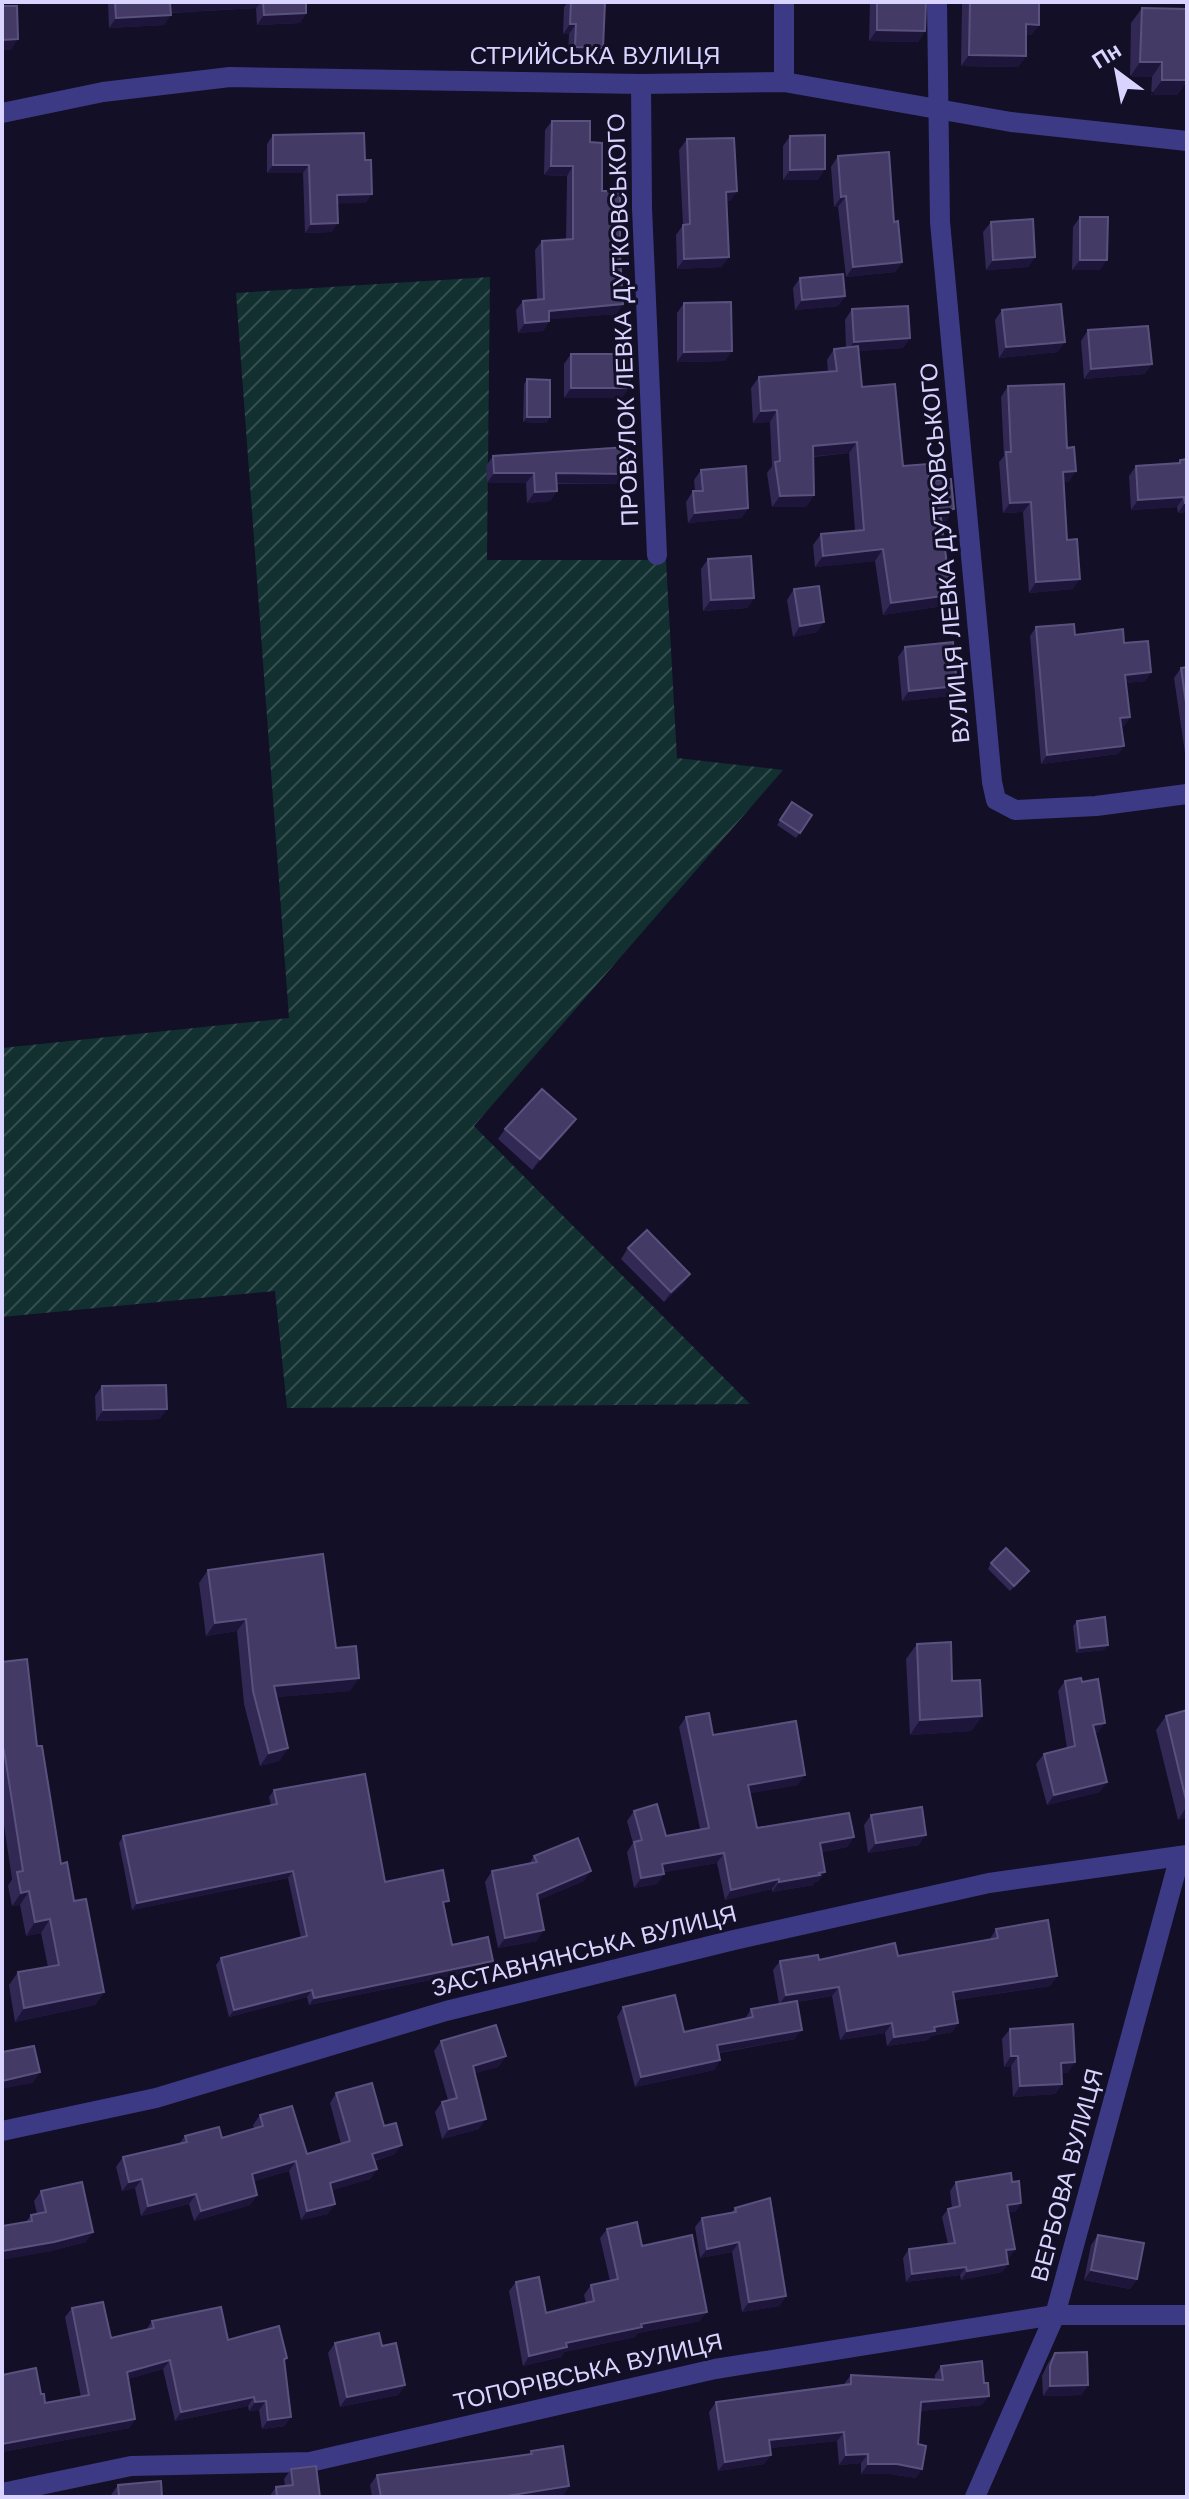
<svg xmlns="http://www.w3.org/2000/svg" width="1189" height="2499" viewBox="0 0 1189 2499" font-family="'Work Sans',sans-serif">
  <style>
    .garden { fill: url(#garden-furrows) }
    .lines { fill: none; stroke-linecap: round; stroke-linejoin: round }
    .minor { stroke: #3d3a85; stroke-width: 20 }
    .wall { fill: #312854 }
    .shaded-wall { fill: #1d163a }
    .building { fill: #433a66; stroke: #5a527e; stroke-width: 2 }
    .labels { text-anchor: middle; stroke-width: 6; stroke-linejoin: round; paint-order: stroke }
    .street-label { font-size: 24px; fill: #d9d4ff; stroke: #130f26 }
  </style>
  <defs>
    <pattern id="garden-furrows" width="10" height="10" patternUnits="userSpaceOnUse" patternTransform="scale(2)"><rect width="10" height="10" fill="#12302f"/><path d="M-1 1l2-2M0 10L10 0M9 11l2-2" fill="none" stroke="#344d4e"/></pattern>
  </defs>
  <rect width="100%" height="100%" fill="#130f26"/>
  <polygon class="garden" points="490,277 487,560 666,560 677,758 783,770 474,1126 750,1404 287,1408 275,1291 2,1317 2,1048 289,1018 236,293"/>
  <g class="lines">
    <g class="minor">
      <polyline points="937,2 940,222 992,782 996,800 1015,810 1096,806 1187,794"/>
      <polyline points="784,82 784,2"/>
      <polyline points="641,84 642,208 657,555"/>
      <polyline points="2,113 103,92 230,77 641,84 784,82 1011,122 1187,141"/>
      <polyline points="2,2131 156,2098 446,2011 734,1940 989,1883 1187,1855"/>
      <polyline points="2,2493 131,2466 310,2462 715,2369 1055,2315 1187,2315"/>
      <polyline points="975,2497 1055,2315 1180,1856"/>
    </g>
  </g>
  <g class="wall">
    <polygon points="108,2 306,2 306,13 300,23 257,25 256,8 171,13 164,25 109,28"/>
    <polygon points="568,2 605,2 603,48 596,59 568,57 569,34 563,34 564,7"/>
    <polygon points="870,2 926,2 925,31 918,42 869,41"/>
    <polygon points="962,2 1039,2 1039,25 1031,35 1026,35 1026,56 1018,67 961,66"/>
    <polygon points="1142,8 1187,81 1177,95 1151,95 1152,77 1130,77 1131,23"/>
    <polygon points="552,121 590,142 602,191 617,314 549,319 549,321 543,331 518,333 516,310 523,301 537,300 535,250 542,241 566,240 567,176 544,175 545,130"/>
    <polygon points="273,135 366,203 338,203 332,232 305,233 303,173 267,173 267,144"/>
    <polygon points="790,136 818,180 783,180 783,146"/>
    <polygon points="687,139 737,191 730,201 726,201 729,257 721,267 677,269 676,235 683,225 679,150"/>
    <polygon points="838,156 902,262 895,272 846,277 838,207 834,207 831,167"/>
    <polygon points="1080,217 1100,270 1072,270 1073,227"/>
    <polygon points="991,222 1035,257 1028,267 986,270 983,232"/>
    <polygon points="800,278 845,296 838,306 795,310 793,288"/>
    <polygon points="684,303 725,361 677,362 677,313"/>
    <polygon points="852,309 910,338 903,348 858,351 862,387 903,466 929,480 954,509 946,521 941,521 943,606 883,615 875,561 815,567 813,545 821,534 855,531 849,453 813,457 814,495 806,507 772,507 767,473 772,466 770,422 753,423 751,388 759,377 828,372 827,360 834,349 846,347 845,320"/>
    <polygon points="1002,310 1058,352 999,358 995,320"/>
    <polygon points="1088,330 1152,364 1144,374 1084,379 1081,341"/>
    <polygon points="571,354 622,398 564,398 564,364"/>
    <polygon points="527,379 550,417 546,423 523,422 524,384"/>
    <polygon points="1008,386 1069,482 1063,482 1067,540 1073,589 1029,593 1023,512 1003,513 999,462 1004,456 1001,397"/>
    <polygon points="493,456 620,484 557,484 557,491 550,501 527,503 526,483 487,483 486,466"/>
    <polygon points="1187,459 1187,518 1186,512 1178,513 1177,507 1131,510 1129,476 1136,466 1178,463 1180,460"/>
    <polygon points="701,470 748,508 741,518 688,523 686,502 693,491 695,491 694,480"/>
    <polygon points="708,559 754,598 747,608 703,611 701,569"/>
    <polygon points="794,589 817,632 793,637 787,600"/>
    <polygon points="1036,627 1124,643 1151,672 1145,681 1126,683 1130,717 1124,726 1122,726 1124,746 1118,754 1041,764 1030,636"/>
    <polygon points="905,647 950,696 902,701 898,657"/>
    <polygon points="1187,667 1187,753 1185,753 1174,678 1181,668"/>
    <polygon points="792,802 812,815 796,838 777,825"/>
    <polygon points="505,1129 568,1130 532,1170 498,1139"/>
    <polygon points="628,1248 690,1274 683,1284 664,1302 621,1259"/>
    <polygon points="102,1386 160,1419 96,1421 95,1396"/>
    <polygon points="991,1563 1029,1571 1010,1591 988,1569"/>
    <polygon points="208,1570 336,1648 350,1691 276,1697 288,1748 279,1761 260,1766 244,1704 237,1631 206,1636 199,1583"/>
    <polygon points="1077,1621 1104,1650 1076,1653 1073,1626"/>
    <polygon points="917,1644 952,1681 982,1716 971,1731 910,1735 906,1659"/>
    <polygon points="2,1662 37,1746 61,1864 104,1992 95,2005 15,2022 9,1985 18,1972 48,1967 41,1933 26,1936 20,1905 12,1906 8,1886 12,1879 2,1812"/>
    <polygon points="1065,1681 1098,1733 1095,1733 1100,1792 1047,1805 1036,1764 1044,1754 1067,1748 1058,1691"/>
    <polygon points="1187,1710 1187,1817 1178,1820 1156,1730 1166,1716"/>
    <polygon points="686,1717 713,1735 798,1785 750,1793 757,1828 854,1837 847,1847 822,1852 818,1882 815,1882 813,1885 772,1892 772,1889 725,1900 717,1863 664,1872 657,1884 634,1888 627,1852 633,1843 627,1821 634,1811 666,1836 700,1829 679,1727"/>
    <polygon points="274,1790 385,1882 444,1908 452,1945 493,1961 489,1968 309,2005 307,1997 229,2017 216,1965 221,1958 301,1938 288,1878 132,1910 119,1843 123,1836 271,1805 269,1797"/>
    <polygon points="871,1815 919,1845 868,1853 864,1825"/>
    <polygon points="534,1856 584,1881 538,1900 537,1941 498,1948 485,1882 492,1871 529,1864"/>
    <polygon points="996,1929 1057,1976 1050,1986 954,2000 958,2023 952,2032 931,2036 928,2040 887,2046 885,2033 840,2040 832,1996 797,2002 795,2039 719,2053 720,2060 714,2070 635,2087 617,2017 623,2007 684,2032 745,2019 751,2009 779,2004 773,1970 780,1961 898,1956 990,1939"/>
    <polygon points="1010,2029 1068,2073 1061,2073 1062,2084 1055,2094 1013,2097 1011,2066 1004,2067 1002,2039"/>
    <polygon points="441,2041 506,2056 498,2067 475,2073 479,2129 442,2139 435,2112 442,2102 448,2100 434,2051"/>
    <polygon points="336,2093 384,2126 395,2154 374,2161 377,2169 370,2179 332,2190 328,2214 301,2220 289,2171 254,2181 257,2195 250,2205 194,2221 189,2204 141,2216 135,2188 122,2191 116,2167 123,2157 179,2144 185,2136 222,2138 254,2129 253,2125 260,2115 307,2154 341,2144 330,2103"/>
    <polygon points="956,2182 1012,2182 1021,2203 1015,2212 1008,2212 1015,2249 1009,2258 1007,2258 1008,2264 1002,2272 961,2280 960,2275 906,2282 903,2258 909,2249 948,2244 942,2217 948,2209 952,2208 950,2191"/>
    <polygon points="41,2191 86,2242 47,2252 26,2222 31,2215 37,2214 34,2201"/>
    <polygon points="735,2208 786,2296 779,2306 742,2312 732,2252 700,2258 695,2227 702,2218 732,2212"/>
    <polygon points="607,2229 642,2246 700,2321 638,2333 635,2337 564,2352 561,2357 523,2366 509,2291 516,2282 546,2313 586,2303 584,2295 591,2285 610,2281 600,2238"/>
    <polygon points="1098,2235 1137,2279 1130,2289 1084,2280 1091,2245"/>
    <polygon points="72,2308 111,2338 146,2330 152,2321 228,2340 287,2358 284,2362 285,2426 262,2429 259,2410 249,2411 248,2406 175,2421 163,2369 128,2379 135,2419 129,2428 2,2452 41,2394 45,2403 81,2397 65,2317"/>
    <polygon points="335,2343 405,2385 398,2395 340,2407 328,2353"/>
    <polygon points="1055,2353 1088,2385 1081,2395 1043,2396 1042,2376 1048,2363"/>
    <polygon points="941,2366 982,2405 920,2411 916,2478 890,2474 861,2474 861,2463 839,2465 837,2441 770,2448 771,2455 764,2464 718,2471 709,2412 716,2402 844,2384 851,2375 935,2380 935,2375"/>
    <polygon points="531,2451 569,2486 562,2497 372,2497 370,2485 377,2475 529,2454"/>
    <polygon points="291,2469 320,2497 269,2497 276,2487 285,2486 284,2479"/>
    <polygon points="118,2485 162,2497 111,2497 111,2495"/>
  </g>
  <g class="shaded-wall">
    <polygon points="195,2 261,2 256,8 164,13 170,3"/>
    <polygon points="306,13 300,23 257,25 264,15"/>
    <polygon points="171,15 164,25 109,28 116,18"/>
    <polygon points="570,24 576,24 569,34 563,34"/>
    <polygon points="1026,24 1039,25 1031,35 1019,35"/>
    <polygon points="877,30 925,31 918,42 869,41"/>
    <polygon points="18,39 11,50 2,50 2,40"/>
    <polygon points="575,47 603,48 596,59 568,57"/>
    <polygon points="969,55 1026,56 1018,67 961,66"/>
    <polygon points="1140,62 1162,62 1152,77 1130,77"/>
    <polygon points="1162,80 1187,81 1177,95 1151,95"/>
    <polygon points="273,165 309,165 303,173 267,173"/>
    <polygon points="551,166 573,166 567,176 544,175"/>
    <polygon points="825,169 818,180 783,180 790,170"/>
    <polygon points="737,191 730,201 719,202 726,192"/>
    <polygon points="372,194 366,203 331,204 337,195"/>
    <polygon points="846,196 838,207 834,207 841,197"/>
    <polygon points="338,223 332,232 305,233 311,224"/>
    <polygon points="729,257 721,267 677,269 684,259"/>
    <polygon points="1035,257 1028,267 986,270 993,260"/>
    <polygon points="1080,260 1107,260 1100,270 1072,270"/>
    <polygon points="902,262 895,272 846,277 853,267"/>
    <polygon points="845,296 838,306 795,310 802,300"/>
    <polygon points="623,304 617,314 542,320 549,311"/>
    <polygon points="549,321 543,331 518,333 525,323"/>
    <polygon points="910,338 903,348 847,352 854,342"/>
    <polygon points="1065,342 1058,352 999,358 1006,347"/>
    <polygon points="732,351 725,361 677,362 684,352"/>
    <polygon points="1152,364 1144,374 1084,379 1091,369"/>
    <polygon points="571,388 629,388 622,398 564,398"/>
    <polygon points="777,410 770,422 753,423 761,411"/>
    <polygon points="527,417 550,417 546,423 523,422"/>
    <polygon points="857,442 849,453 805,457 813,446"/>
    <polygon points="1076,471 1069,482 1055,482 1063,472"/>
    <polygon points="494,473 534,473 526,483 487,483"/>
    <polygon points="556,473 627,474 620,484 549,483"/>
    <polygon points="557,491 550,501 527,503 535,492"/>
    <polygon points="814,495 806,507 772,507 780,496"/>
    <polygon points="1184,497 1177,507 1131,510 1138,500"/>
    <polygon points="1031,502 1023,512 1003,513 1010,503"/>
    <polygon points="1185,503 1187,503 1187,512 1178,513"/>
    <polygon points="748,508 741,518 688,523 695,513"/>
    <polygon points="954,509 946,521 932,522 940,511"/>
    <polygon points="883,549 875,561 815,567 823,556"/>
    <polygon points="1080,579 1073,589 1029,593 1036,582"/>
    <polygon points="951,595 943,606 883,615 891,603"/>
    <polygon points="754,598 747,608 703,611 711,600"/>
    <polygon points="824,622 817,632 793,637 800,626"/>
    <polygon points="1151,672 1145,681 1119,684 1125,675"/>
    <polygon points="957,686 950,696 902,701 909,691"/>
    <polygon points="1130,717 1124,726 1114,727 1120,718"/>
    <polygon points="1124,746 1118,754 1041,764 1047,755"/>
    <polygon points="576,1119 568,1130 532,1170 540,1159"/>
    <polygon points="690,1274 683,1284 664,1302 671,1292"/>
    <polygon points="167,1409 160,1419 96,1421 103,1410"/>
    <polygon points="246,1619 237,1631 206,1636 215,1623"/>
    <polygon points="1108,1645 1104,1650 1076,1653 1080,1648"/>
    <polygon points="359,1678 350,1691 265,1698 274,1686"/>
    <polygon points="982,1716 971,1731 910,1735 920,1720"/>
    <polygon points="1105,1723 1098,1733 1086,1735 1093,1725"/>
    <polygon points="288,1748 279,1761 260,1766 269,1753"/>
    <polygon points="805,1775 798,1785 741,1795 748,1785"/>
    <polygon points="1107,1782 1100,1792 1047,1805 1054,1795"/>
    <polygon points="1187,1806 1187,1817 1178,1820"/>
    <polygon points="926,1835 919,1845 868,1853 876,1843"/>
    <polygon points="854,1837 847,1847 814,1853 820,1843"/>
    <polygon points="724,1853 717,1863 655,1874 662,1864"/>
    <polygon points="293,1871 288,1878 132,1910 137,1903"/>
    <polygon points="591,1871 584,1881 530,1904 537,1894"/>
    <polygon points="825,1872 818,1882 815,1882 813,1885 772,1892 779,1882"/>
    <polygon points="664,1874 657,1884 634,1888 641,1878"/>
    <polygon points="779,1879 772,1889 725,1900 731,1890"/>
    <polygon points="29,1891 20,1905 12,1906 21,1893"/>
    <polygon points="50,1919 41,1933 26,1936 35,1922"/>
    <polygon points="544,1930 537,1941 498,1948 505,1938"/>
    <polygon points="493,1961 489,1968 309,2005 314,1998"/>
    <polygon points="1057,1976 1050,1986 946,2001 953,1992"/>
    <polygon points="839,1987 832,1996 779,2005 786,1995"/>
    <polygon points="312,1990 307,1997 229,2017 234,2010"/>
    <polygon points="104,1992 95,2005 15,2022 24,2008"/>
    <polygon points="892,2023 885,2033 840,2040 847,2031"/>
    <polygon points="958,2023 952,2032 931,2036 928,2040 887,2046 894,2037"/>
    <polygon points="802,2030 795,2039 710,2054 717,2045"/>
    <polygon points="506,2056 498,2067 466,2076 473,2066"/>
    <polygon points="1011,2056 1018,2056 1011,2066 1004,2067"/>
    <polygon points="720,2060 714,2070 635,2087 641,2077"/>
    <polygon points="1075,2062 1068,2073 1054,2074 1061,2063"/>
    <polygon points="40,2072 33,2083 2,2089 2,2081"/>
    <polygon points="1062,2084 1055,2094 1013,2097 1020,2086"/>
    <polygon points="486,2119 479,2129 442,2139 449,2129"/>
    <polygon points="402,2145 395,2154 365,2163 372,2154"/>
    <polygon points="296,2161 289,2171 245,2184 252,2174"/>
    <polygon points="377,2169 370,2179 323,2193 330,2183"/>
    <polygon points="142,2179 135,2188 122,2191 129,2182"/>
    <polygon points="196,2194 189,2204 141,2216 148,2206"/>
    <polygon points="257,2195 250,2205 194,2221 201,2211"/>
    <polygon points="1021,2203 1015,2212 1001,2213 1007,2205"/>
    <polygon points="335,2204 328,2214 301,2220 307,2211"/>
    <polygon points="93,2232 86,2242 47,2252 2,2260 2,2251"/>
    <polygon points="739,2242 732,2252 700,2258 707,2249"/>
    <polygon points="1015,2249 1009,2258 1000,2259 1006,2250"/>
    <polygon points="1008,2264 1002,2272 961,2280 967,2271"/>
    <polygon points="966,2267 960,2275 906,2282 912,2274"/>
    <polygon points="1091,2270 1137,2279 1130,2289 1084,2280"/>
    <polygon points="786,2296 779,2306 742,2312 749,2302"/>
    <polygon points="707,2312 700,2321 638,2333 635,2337 564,2352 561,2357 523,2366 529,2356 566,2343 641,2324"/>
    <polygon points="170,2360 163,2369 121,2381 127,2372"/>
    <polygon points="405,2385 398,2395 340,2407 347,2397"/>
    <polygon points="1088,2385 1081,2395 1043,2396 1050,2386"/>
    <polygon points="989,2396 982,2405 914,2412 921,2402"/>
    <polygon points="254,2397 248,2406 175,2421 181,2412"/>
    <polygon points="266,2401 259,2410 249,2411 255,2402"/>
    <polygon points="291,2417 285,2426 262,2429 268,2420"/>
    <polygon points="135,2419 129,2428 2,2452 2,2444"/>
    <polygon points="844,2432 837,2441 762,2449 769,2440"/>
    <polygon points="868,2454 861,2463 839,2465 846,2455"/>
    <polygon points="771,2455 764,2464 718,2471 725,2462"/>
    <polygon points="868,2464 897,2464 922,2469 916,2478 890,2474 861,2474"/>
    <polygon points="569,2486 562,2497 500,2497"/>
  </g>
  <g class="building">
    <polygon points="115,2 195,2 170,3 171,15 116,18"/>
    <polygon points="263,2 306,2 306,13 264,15"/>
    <polygon points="571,2 605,2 603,48 575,47 576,24 570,24"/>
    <polygon points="877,2 926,2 925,31 877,30"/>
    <polygon points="970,2 1039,2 1039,25 1026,24 1026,56 969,55"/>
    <polygon points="2,6 17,6 18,39 2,40"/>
    <polygon points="1142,8 1187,9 1187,80 1162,80 1162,62 1140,62"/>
    <polygon points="552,121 590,121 590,142 602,143 602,191 620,191 620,255 623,304 549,311 549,321 525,323 523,301 544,299 542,241 573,239 573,166 551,166"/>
    <polygon points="364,133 365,160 371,160 372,194 337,195 338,223 311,224 309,165 273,165 273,135"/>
    <polygon points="825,135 825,169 790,170 790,136"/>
    <polygon points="734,138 737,191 726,192 729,257 684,259 683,225 690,224 687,139"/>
    <polygon points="889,152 894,222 898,221 902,262 853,267 846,196 841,197 838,156"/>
    <polygon points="1080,217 1108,217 1107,260 1080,260"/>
    <polygon points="1033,219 1035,257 993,260 991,222"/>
    <polygon points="843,274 845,296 802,300 800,278"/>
    <polygon points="731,302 732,351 684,352 684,303"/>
    <polygon points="1061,304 1065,342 1006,347 1002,310"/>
    <polygon points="908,306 910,338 854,342 852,309"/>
    <polygon points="1148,326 1152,364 1091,369 1088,330"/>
    <polygon points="858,346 862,387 895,384 903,466 928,464 929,480 951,479 954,509 940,511 951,595 891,603 883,549 823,556 821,534 864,530 857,442 813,446 814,495 780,496 775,462 780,461 777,410 761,411 759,377 837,371 834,349"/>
    <rect x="571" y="354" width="58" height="34"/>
    <polygon points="527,379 550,380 550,417 527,417"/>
    <polygon points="1064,384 1067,448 1074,447 1076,471 1063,472 1067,540 1077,539 1080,579 1036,582 1031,502 1010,503 1006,452 1011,452 1008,386"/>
    <polygon points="627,447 627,474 556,473 557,491 535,492 534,473 494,473 493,456"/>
    <polygon points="1187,459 1187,503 1185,503 1184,497 1138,500 1136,466 1180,463 1180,460"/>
    <polygon points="746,466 748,508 695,513 693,491 703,491 701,470"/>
    <polygon points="751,556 754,598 711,600 708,559"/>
    <polygon points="819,586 824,622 800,626 794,589"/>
    <polygon points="1074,624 1075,635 1123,629 1124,643 1148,641 1151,672 1125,675 1130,717 1120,718 1124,746 1047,755 1036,627"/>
    <polygon points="953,642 957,686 909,691 905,647"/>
    <polygon points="1187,667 1187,710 1181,668"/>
    <polygon points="792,802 812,815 800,833 780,820"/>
    <polygon points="542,1089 576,1119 540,1159 505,1129"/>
    <polygon points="647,1230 690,1274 671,1292 628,1248"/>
    <polygon points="166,1385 167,1409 103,1410 102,1386"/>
    <polygon points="1006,1548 1029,1571 1014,1586 991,1563"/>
    <polygon points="323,1554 336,1648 356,1646 359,1678 274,1686 288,1748 269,1753 253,1691 246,1619 215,1623 208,1570"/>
    <polygon points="1105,1617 1108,1645 1080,1648 1077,1621"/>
    <polygon points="951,1642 952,1681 980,1680 982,1716 920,1720 917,1644"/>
    <polygon points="27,1659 37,1746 42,1746 61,1864 67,1862 74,1901 86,1899 104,1992 24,2008 18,1972 59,1965 50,1919 35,1922 29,1891 21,1893 17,1872 23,1871 4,1750 2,1750 2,1662"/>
    <polygon points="1081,1678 1082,1682 1098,1679 1105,1723 1093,1725 1107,1782 1054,1795 1044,1754 1075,1746 1065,1681"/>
    <polygon points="1187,1710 1187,1804 1166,1716"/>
    <polygon points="709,1713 713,1735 796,1721 805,1775 748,1785 757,1828 849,1813 854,1837 820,1843 825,1872 819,1873 820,1875 779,1882 779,1879 731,1890 724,1853 662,1864 664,1874 641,1878 634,1842 642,1840 634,1811 657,1804 666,1836 709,1828 686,1717"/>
    <polygon points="365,1774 385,1882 443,1870 449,1901 443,1902 452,1945 488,1937 493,1961 314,1998 312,1990 234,2010 221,1958 307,1936 293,1871 137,1903 123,1836 277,1804 274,1790"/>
    <polygon points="922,1807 926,1835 876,1843 871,1815"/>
    <polygon points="578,1838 591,1871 537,1894 544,1930 505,1938 492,1871 537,1862 534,1856"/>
    <polygon points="1048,1920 1057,1976 953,1992 958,2023 934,2027 935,2031 894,2037 892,2023 847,2031 839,1987 786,1995 780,1961 818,1955 819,1960 895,1943 898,1956 998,1938 996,1929"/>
    <polygon points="675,1995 684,2032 753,2017 751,2009 797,2001 802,2030 717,2045 720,2060 641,2077 623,2007"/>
    <polygon points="1073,2024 1075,2062 1061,2063 1062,2084 1020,2086 1018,2056 1011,2056 1010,2029"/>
    <polygon points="496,2025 506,2056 473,2066 486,2119 449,2129 442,2102 457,2098 441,2041"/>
    <polygon points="34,2046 40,2072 2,2081 2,2052"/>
    <polygon points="372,2083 384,2126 396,2123 402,2145 372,2154 377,2169 330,2183 335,2204 307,2211 296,2161 252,2174 257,2195 201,2211 196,2194 148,2206 142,2179 129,2182 123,2157 187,2142 185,2136 219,2127 222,2138 263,2126 260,2115 292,2106 307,2154 350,2141 336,2093"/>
    <polygon points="1011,2173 1012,2182 1019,2181 1021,2203 1007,2205 1015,2249 1006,2250 1008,2264 967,2271 966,2267 912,2274 909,2249 955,2243 948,2209 960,2206 956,2182"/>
    <polygon points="82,2182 93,2232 54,2242 2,2251 2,2226 32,2221 31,2215 46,2212 41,2191"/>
    <polygon points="770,2198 786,2296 749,2302 739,2242 707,2249 702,2218 736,2212 735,2208"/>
    <polygon points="637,2222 642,2246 692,2235 707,2312 641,2324 642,2327 566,2343 567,2347 529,2356 516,2282 539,2277 546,2313 594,2301 591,2285 618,2279 607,2229"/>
    <polygon points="1098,2235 1144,2243 1137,2279 1091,2270"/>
    <polygon points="103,2302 111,2338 154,2328 152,2321 221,2307 228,2340 279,2326 287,2358 284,2359 291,2417 268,2420 266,2401 255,2402 254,2397 181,2412 170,2360 127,2372 135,2419 2,2444 2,2375 36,2368 41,2394 44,2394 45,2403 89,2395 72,2308"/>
    <polygon points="379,2333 382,2346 396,2343 405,2385 347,2397 335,2343"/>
    <polygon points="1087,2352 1088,2385 1050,2386 1050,2366 1055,2353"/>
    <polygon points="982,2361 984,2383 988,2383 989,2396 921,2402 918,2444 926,2446 922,2469 897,2464 868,2464 868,2454 846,2455 844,2432 769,2440 771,2455 725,2462 716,2402 851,2384 851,2375 943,2380 941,2366"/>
    <polygon points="563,2446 569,2486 500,2497 381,2497 377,2475 532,2454 531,2451"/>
    <polygon points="316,2466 320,2497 277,2497 276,2487 293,2485 291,2469"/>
    <polygon points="161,2481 162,2497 119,2497 118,2485"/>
  </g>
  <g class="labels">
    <g class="street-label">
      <text x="595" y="64">СТРИЙСЬКА ВУЛИЦЯ</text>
      <text transform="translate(623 320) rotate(-92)" y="8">ПРОВУЛОК ЛЕВКА ДУТКОВСЬКОГО</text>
      <text transform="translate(945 553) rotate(-95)" y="8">ВУЛИЦЯ ЛЕВКА ДУТКОВСЬКОГО</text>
      <text transform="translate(584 1951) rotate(-14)" y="8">ЗАСТАВНЯНСЬКА ВУЛИЦЯ</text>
      <text transform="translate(1067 2175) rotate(-75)" y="8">ВЕРБОВА ВУЛИЦЯ</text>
      <text transform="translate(588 2372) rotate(-13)" y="8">ТОПОРІВСЬКА ВУЛИЦЯ</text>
    </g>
  </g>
  <rect width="1189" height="2499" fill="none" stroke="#d9d4ff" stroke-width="8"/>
  <g transform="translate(1117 72) rotate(328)" stroke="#130f26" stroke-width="6" paint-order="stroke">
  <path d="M0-6L14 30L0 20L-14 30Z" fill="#d9d4ff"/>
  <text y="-12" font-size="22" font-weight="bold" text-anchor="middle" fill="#d9d4ff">Пн</text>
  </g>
</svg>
